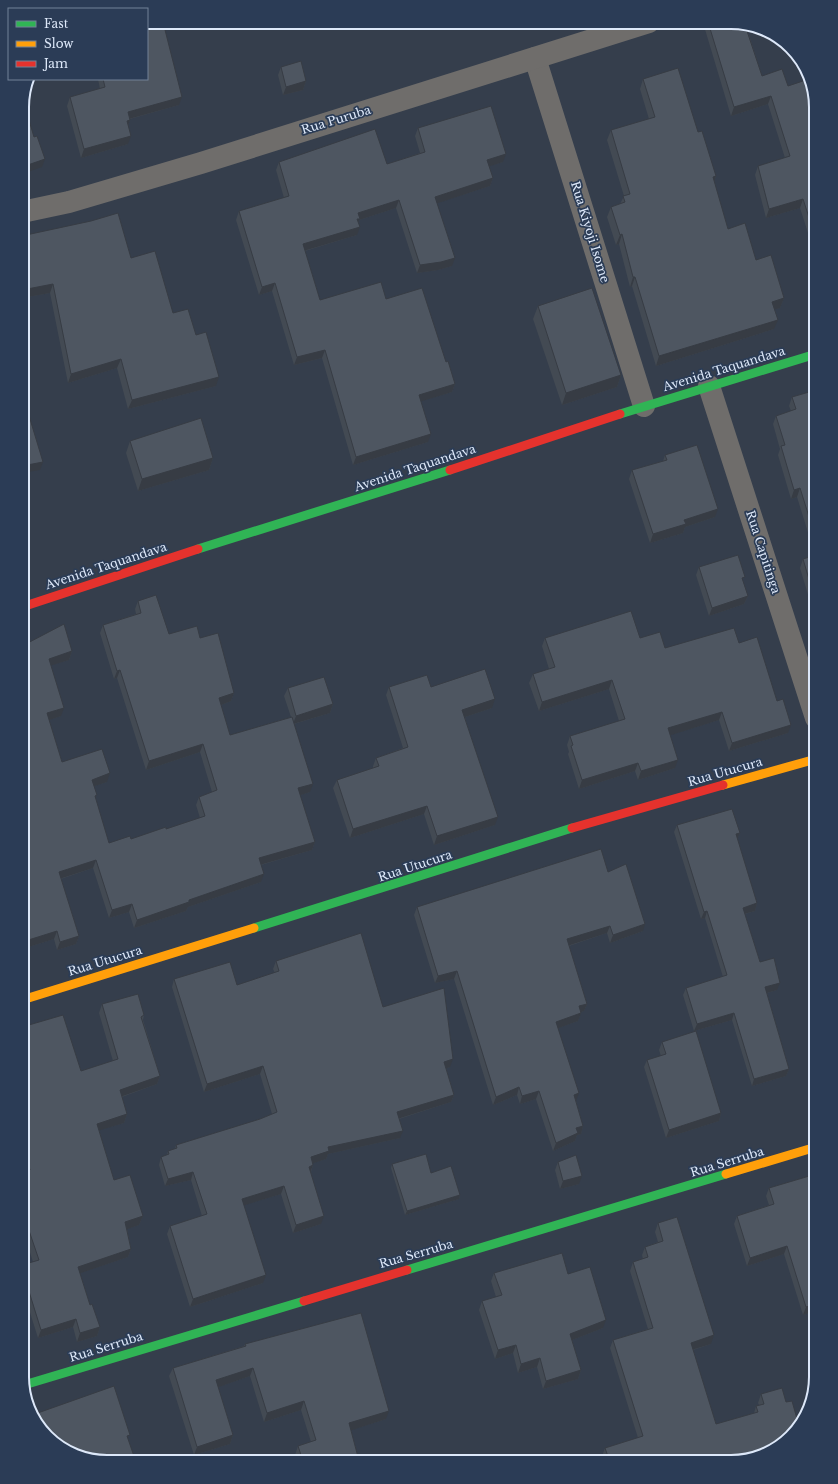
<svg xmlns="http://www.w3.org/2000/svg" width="838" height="1484" viewBox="0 0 838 1484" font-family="'Libre Baskerville',serif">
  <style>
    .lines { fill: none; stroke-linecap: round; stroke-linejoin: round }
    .street { stroke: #6f6d6b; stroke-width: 22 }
    .fast { stroke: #30b455; stroke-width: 9 }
    .slow { stroke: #ff9f0a; stroke-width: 9 }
    .jam { stroke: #e5322d; stroke-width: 9 }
    .wall { fill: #434a53 }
    .shaded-wall { fill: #373c44 }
    .building { fill: #4e5661; stroke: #373c44 }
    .labels { text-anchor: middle; stroke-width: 3.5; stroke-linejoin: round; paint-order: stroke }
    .street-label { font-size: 12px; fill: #dde8f9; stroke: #2b3c56 }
    .rim { fill: none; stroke: #dde8f9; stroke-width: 2 }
  </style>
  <rect width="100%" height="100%" fill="#353e4c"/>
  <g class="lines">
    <g class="street">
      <polyline points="535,58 644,406"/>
      <polyline points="22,212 69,202 201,163 649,22"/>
      <polyline points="709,386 816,718"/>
    </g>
    <g class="fast">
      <polyline points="620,414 816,354"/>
      <polyline points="198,549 450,470"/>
      <polyline points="254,928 572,828"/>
      <polyline points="407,1270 726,1174"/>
      <polyline points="24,1385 304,1301"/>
    </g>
    <g class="slow">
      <polyline points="723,785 816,759"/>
      <polyline points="22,1000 254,928"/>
      <polyline points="726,1174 816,1147"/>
    </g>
    <g class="jam">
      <polyline points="450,470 620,414"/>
      <polyline points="22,607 198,549"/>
      <polyline points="572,828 723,785"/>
      <polyline points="304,1301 407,1270"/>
    </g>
  </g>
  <g class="wall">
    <polygon points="505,22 523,22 507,27"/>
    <polygon points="705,22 737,22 749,35 762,76 788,86 816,111 816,258 800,208 766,218 755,175 758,166 785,158 768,104 731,116 704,26"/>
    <polygon points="281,67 306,81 303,90 283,95 278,75"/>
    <polygon points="98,79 147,79 179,105 130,119 128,126 128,144 81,158 67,106 70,97 100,89"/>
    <polygon points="643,79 698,132 716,176 714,182 728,229 756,260 784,298 780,308 774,309 774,329 656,366 632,286 630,287 619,244 616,245 607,217 611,207 620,204 624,196 607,140 611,130 649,119 640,89"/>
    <polygon points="418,128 503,162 489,166 493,178 490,186 437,203 452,266 438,270 417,273 396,208 359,220 358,223 357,235 305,251 320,300 386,299 446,362 455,384 452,392 421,401 428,442 353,465 322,358 294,365 272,291 259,295 236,220 239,211 284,198 276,170 279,162 387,164 420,153 415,136"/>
    <polygon points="22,228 26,235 131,258 173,313 196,335 216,386 128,409 117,368 68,383 50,293 22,298"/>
    <polygon points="538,306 621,375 617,387 562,405 533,319"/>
    <polygon points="816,390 816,621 800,568 803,559 815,555 797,497 791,499 778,455 780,449 773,424 776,416 791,411 789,406 792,397"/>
    <polygon points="130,441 213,458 209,470 138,491 126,453"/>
    <polygon points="665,455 715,517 685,527 683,533 650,543 629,479 632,470 663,461"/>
    <polygon points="699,567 748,596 744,604 709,616 696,575"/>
    <polygon points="138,601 169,634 200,638 234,693 231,701 221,705 230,735 291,717 284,696 288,688 333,704 330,713 294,724 310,792 300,795 315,842 312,850 261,865 261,882 188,907 186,911 134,928 129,912 109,918 93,868 61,879 79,936 76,944 57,950 54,939 22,949 22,898 24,897 22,892 22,646 72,651 69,660 51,665 61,716 49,720 62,762 107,782 94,786 95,799 109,843 131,839 166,829 200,818 196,805 199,797 212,792 200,752 146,770 117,678 114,679 100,633 103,625 136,614 135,609"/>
    <polygon points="545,638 640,638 665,648 739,643 777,701 788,733 729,751 719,720 670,735 675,768 638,780 635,771 579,789 568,754 569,752 567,745 570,736 619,721 609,689 539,711 529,683 533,674 549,669 542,646"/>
    <polygon points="389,687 431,687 492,708 465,717 495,825 434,845 424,814 350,838 333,788 337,780 373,768 373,766 376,758 403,748 386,695"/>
    <polygon points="677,825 740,833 737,839 757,903 755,911 745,914 760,962 777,990 767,993 789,1069 786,1076 752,1086 732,1020 694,1031 683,995 686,988 723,977 705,918 701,919 674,832"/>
    <polygon points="608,872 643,931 610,943 607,933 569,946 587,1004 584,1011 581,1012 578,1021 558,1028 576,1101 583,1126 581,1134 577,1135 575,1141 553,1151 536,1099 520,1104 517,1095 493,1105 454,979 435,983 414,915 417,907"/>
    <polygon points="276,961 383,1007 450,1067 446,1068 454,1095 451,1102 399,1119 400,1138 328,1154 326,1159 313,1163 313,1165 311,1172 321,1224 293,1233 281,1194 244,1205 263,1283 190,1307 167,1234 170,1226 202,1216 191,1180 165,1186 159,1165 161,1157 167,1155 168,1151 175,1149 176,1145 260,1119 272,1114 260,1074 204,1092 172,987 174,979 237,985 275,973 273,969"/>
    <polygon points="102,1004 144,1015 143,1020 160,1076 157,1084 122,1097 127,1114 124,1123 99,1130 114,1180 143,1216 139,1225 127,1229 131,1249 128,1257 80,1273 90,1305 100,1327 97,1336 77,1342 73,1327 38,1338 22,1287 22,1265 33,1262 22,1227 22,1172 25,1171 22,1162 22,1027 81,1071 113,1061 99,1013"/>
    <polygon points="662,1042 721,1113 719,1121 666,1138 644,1067 647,1060 661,1056 659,1050"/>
    <polygon points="558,1162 579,1184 560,1189 555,1170"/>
    <polygon points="392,1164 431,1173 460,1195 459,1199 405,1215 391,1168"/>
    <polygon points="816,1174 816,1311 803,1315 784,1254 747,1266 734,1224 737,1216 769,1205 766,1196 769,1188"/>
    <polygon points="658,1223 711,1344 693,1350 716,1424 754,1413 756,1406 759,1405 758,1403 761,1394 786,1402 731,1462 604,1462 602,1456 605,1448 638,1438 610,1348 613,1340 648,1329 630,1271 633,1262 643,1259 642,1255 645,1247 658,1242 655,1232"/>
    <polygon points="494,1273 568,1274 603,1328 572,1340 581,1370 578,1379 543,1389 537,1367 518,1373 513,1353 495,1359 479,1310 482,1301 496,1297 491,1281"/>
    <polygon points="245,1344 386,1419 351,1430 358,1457 356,1462 282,1462 283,1461 296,1456 295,1455 298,1446 311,1442 301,1410 264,1422 250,1376 218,1387 233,1435 230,1444 194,1455 169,1376 173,1368 244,1346"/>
  </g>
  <g class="shaded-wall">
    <polygon points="509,22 523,22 507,27"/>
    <polygon points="306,81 303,90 283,95 286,87"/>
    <polygon points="771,96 768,104 731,116 734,107"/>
    <polygon points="182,97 179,105 125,120 128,112"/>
    <polygon points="130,120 127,128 127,121"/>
    <polygon points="131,136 128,144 81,158 84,149"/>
    <polygon points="506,154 503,162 484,168 487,160"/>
    <polygon points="45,159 42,167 22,174 22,167"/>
    <polygon points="716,176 713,185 713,177"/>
    <polygon points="493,178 490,186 432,205 435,197"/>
    <polygon points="803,199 800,208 766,218 769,209"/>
    <polygon points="399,200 396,208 359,220 357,227 358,213"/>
    <polygon points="360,227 357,235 300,252 303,244"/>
    <polygon points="622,234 619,244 616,245 620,235"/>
    <polygon points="455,258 452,266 438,270 417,273 420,265"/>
    <polygon points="633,277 635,277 632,286 630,287"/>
    <polygon points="275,283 272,291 259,295 262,287"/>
    <polygon points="53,284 50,293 22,298 22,290"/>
    <polygon points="784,298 780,308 768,311 772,302"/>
    <polygon points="778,320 774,329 656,366 659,356"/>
    <polygon points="22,347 24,347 22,353"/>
    <polygon points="325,350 322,358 294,365 297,357"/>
    <polygon points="121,359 117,368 68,383 71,374"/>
    <polygon points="621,375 617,387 562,405 566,393"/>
    <polygon points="219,377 216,386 128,409 132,400"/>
    <polygon points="455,384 452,392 416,403 419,395"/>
    <polygon points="431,434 428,442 353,465 356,457"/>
    <polygon points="213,458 209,470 138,491 142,479"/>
    <polygon points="43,462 40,470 22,473 22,466"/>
    <polygon points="800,488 797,497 791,499 794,490"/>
    <polygon points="718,509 715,517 685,527 683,533 650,543 653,534 684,520"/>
    <polygon points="748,596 744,604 709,616 712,608"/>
    <polygon points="72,651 69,660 46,667 49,659"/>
    <polygon points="120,670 117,678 114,679 117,671"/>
    <polygon points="612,680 609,689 539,711 542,702"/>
    <polygon points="234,693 231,701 216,707 219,698"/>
    <polygon points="495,699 492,708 459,719 462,710"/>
    <polygon points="333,704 330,713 293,724 296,716"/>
    <polygon points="64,708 61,716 44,722 47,713"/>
    <polygon points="722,712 719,720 665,737 668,728"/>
    <polygon points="791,725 788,733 729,751 732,743"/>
    <polygon points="203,744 200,752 146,770 149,761"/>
    <polygon points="678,760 675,768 638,780 641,771"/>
    <polygon points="638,763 635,771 579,789 582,780"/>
    <polygon points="110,773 107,782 89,788 92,780"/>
    <polygon points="313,784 310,792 295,797 298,788"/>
    <polygon points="427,806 424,814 350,838 353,829"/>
    <polygon points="498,817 495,825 434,845 437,836"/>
    <polygon points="740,833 737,840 736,834"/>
    <polygon points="315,842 312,850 256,866 259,858"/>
    <polygon points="96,860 93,868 56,880 59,872"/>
    <polygon points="264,874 261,882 188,907 186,911 134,928 137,920 189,900"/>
    <polygon points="757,903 755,911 740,915 743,908"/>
    <polygon points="132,904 129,912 109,918 112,910"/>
    <polygon points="707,911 705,918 701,919 704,912"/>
    <polygon points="645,924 643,931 610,943 613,935"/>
    <polygon points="610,926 607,933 564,947 567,939"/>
    <polygon points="57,931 54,939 22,949 22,942"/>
    <polygon points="79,936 76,944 57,950 60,942"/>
    <polygon points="457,971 454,979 435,983 438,976"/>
    <polygon points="780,983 777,990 763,994 765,987"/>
    <polygon points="587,1004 584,1011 576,1014 579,1006"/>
    <polygon points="581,1013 578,1021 553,1030 556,1022"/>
    <polygon points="734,1013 732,1020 694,1031 697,1024"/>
    <polygon points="453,1059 450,1067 441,1070 444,1062"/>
    <polygon points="263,1066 260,1074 204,1092 207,1084"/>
    <polygon points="789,1069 786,1076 752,1086 754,1079"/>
    <polygon points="160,1076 157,1084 117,1098 120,1090"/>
    <polygon points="519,1087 517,1095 493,1105 496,1097"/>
    <polygon points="539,1091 536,1099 520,1104 522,1096"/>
    <polygon points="579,1093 576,1101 571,1103 574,1095"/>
    <polygon points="454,1095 451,1102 394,1120 397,1112"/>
    <polygon points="721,1113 719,1121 666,1138 669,1130"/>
    <polygon points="127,1114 124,1123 94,1132 97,1124"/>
    <polygon points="583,1126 581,1134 577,1135 575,1141 553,1151 556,1143 576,1128"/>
    <polygon points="403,1131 400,1138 328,1154 326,1159 308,1165 311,1157 328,1147"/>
    <polygon points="313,1165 310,1173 309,1167"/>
    <polygon points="193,1172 191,1180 165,1186 168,1179"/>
    <polygon points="582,1176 579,1184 560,1189 563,1181"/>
    <polygon points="284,1186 281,1194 239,1207 242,1199"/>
    <polygon points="460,1195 459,1199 405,1215 407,1211"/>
    <polygon points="143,1216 139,1225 122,1231 125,1222"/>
    <polygon points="324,1216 321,1224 293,1233 296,1225"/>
    <polygon points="787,1246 784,1254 747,1266 750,1258"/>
    <polygon points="131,1249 128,1257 75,1275 78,1267"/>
    <polygon points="266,1275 263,1283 190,1307 193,1299"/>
    <polygon points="816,1304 816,1311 803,1315 806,1307"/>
    <polygon points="76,1319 73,1327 38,1338 41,1330"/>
    <polygon points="606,1320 603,1328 567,1342 570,1334"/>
    <polygon points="100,1327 97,1336 77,1342 80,1333"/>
    <polygon points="714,1335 711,1344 688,1351 691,1343"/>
    <polygon points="516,1345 513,1353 495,1359 498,1350"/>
    <polygon points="540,1358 537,1367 518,1373 521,1364"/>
    <polygon points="253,1368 250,1376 213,1389 216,1380"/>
    <polygon points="581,1370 578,1379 543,1389 546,1381"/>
    <polygon points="304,1401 301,1410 264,1422 267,1413"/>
    <polygon points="389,1411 386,1419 346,1432 349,1423"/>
    <polygon points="233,1435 230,1444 194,1455 197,1447"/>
    <polygon points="358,1457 356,1462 343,1462 343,1461"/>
  </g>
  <g class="building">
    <polygon points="147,22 163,22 182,97 128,112 130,120 127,121 131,136 84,149 70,97 105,87 103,79 147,79"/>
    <polygon points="708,22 737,22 749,26 750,31 747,31 762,76 782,69 788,86 806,80 816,111 816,239 803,199 769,209 758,166 790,156 771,96 734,107"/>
    <polygon points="301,61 306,81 286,87 281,67"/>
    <polygon points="678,68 698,132 702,131 716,176 713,177 728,229 745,223 756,260 771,255 784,298 772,302 778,320 659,356 635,277 633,277 622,234 620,235 611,207 625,202 623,196 630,194 611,130 655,117 643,79"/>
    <polygon points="23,100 34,137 37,136 45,159 22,167"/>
    <polygon points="491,106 506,154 487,160 493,178 435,197 455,258 441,262 420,265 399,200 358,213 360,219 357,219 360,227 303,244 320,300 381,282 386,299 422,288 446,362 448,361 455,384 419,395 431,434 356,457 325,350 297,357 275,283 262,287 239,211 289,196 279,162 375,129 387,164 425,152 418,128"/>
    <polygon points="118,213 131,258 155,251 173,313 188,309 196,335 206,332 219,377 132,400 121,359 71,374 53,284 22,290 22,228 24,228 26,235 91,221"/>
    <polygon points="592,288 621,375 566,393 538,306"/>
    <polygon points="22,335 24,347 22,347"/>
    <polygon points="816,390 816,539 800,488 794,490 781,446 785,445 776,416 796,409 792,397"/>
    <polygon points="27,409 43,462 22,466 22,410"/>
    <polygon points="201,418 213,458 142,479 130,441"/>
    <polygon points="697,445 718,509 684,520 686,524 653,534 632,470 667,460 665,455"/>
    <polygon points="738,555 745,577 742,578 748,596 712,608 699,567"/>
    <polygon points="816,555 816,603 803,559"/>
    <polygon points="156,595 169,634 197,626 200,638 218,633 234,693 219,698 230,735 292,717 313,784 298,788 315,842 259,858 264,874 189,900 189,902 137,920 132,904 112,910 96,860 59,872 79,936 60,942 57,931 22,942 22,898 29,896 22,874 22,646 64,624 72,651 49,659 64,708 47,713 62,762 102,749 110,773 92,780 97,795 95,796 109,843 130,836 131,839 166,827 166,829 205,816 199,797 217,790 203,744 149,761 120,670 117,671 103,625 141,613 138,601"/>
    <polygon points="631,611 640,638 660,632 665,648 734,628 739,643 757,637 777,701 783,699 791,725 732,743 722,712 668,728 678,760 641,771 638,763 582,780 571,746 573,745 570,736 625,719 612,680 542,702 533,674 555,667 545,638"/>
    <polygon points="485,669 495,699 462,710 498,817 437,836 427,806 353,829 337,780 379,766 376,758 408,747 389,687 427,675 431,687"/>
    <polygon points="324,677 333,704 296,716 288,688"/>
    <polygon points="732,809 740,833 736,834 757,903 743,908 760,962 774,958 780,983 765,987 789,1069 754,1079 734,1013 697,1024 686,988 727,975 707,911 704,912 677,825"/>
    <polygon points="601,849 608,872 626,864 645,924 613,935 610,926 567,939 587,1004 579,1006 581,1013 556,1022 579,1093 574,1095 583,1126 576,1128 578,1133 556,1143 539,1091 522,1096 519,1087 496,1097 457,971 438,976 417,907"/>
    <polygon points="361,933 383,1007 444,988 453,1059 444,1062 454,1095 397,1112 403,1131 328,1147 329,1151 311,1157 313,1165 309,1167 324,1216 296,1225 284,1186 242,1199 266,1275 193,1299 170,1226 207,1214 193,1172 168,1179 161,1157 169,1154 168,1151 177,1148 176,1145 260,1119 277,1112 263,1066 207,1084 174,979 230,962 237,985 279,971 276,961"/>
    <polygon points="138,994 144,1015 141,1017 160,1076 120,1090 127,1114 97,1124 114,1180 130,1175 143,1216 125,1222 131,1249 78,1267 90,1305 92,1304 100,1327 80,1333 76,1319 41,1330 22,1269 22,1265 39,1260 22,1210 22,1172 30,1170 22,1144 22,1027 63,1015 81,1071 118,1059 102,1004"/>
    <polygon points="696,1031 721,1113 669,1130 647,1060 666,1054 662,1042"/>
    <polygon points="426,1154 431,1173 451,1166 460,1195 407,1211 392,1164"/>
    <polygon points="576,1155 582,1176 563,1181 558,1162"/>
    <polygon points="816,1174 816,1304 806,1307 787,1246 750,1258 737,1216 774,1204 769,1188"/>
    <polygon points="677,1217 714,1335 691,1343 716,1424 758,1412 756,1406 764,1404 761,1394 782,1388 786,1402 792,1401 799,1426 768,1453 731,1462 610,1462 605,1448 643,1436 613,1340 653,1328 633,1262 648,1257 645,1247 663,1241 658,1223"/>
    <polygon points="562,1253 568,1274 590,1267 606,1320 570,1334 581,1370 546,1381 540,1358 521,1364 516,1345 498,1350 482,1301 502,1295 494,1273"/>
    <polygon points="361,1313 389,1411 349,1423 358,1457 343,1462 283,1462 283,1461 301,1455 298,1446 316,1440 304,1401 267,1413 253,1368 216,1380 233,1435 197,1447 173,1368 246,1346 245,1344"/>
    <polygon points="114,1386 130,1435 127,1436 136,1462 102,1462 60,1448 32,1415"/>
  </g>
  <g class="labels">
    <g class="street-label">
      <text transform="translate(336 120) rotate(-17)" y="4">Rua Puruba</text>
      <text transform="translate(590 232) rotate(73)" y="4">Rua Kiyoji Isome</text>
      <text transform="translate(724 369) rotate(-17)" y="4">Avenida Taquandava</text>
      <text transform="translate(415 468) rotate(-18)" y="4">Avenida Taquandava</text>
      <text transform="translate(763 552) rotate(72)" y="4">Rua Capitinga</text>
      <text transform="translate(106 566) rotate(-18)" y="4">Avenida Taquandava</text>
      <text transform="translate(725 772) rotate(-16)" y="4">Rua Utucura</text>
      <text transform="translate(415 866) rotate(-18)" y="4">Rua Utucura</text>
      <text transform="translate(105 961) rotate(-17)" y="4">Rua Utucura</text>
      <text transform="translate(727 1162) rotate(-17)" y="4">Rua Serruba</text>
      <text transform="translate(416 1254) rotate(-16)" y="4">Rua Serruba</text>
      <text transform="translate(106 1347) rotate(-17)" y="4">Rua Serruba</text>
    </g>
  </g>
  <path d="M0 0H838V1484H0ZM107 29H731A78 78 0 0 1 809 107V1377A78 78 0 0 1 731 1455H107A78 78 0 0 1 29 1377V107A78 78 0 0 1 107 29Z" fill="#2b3c56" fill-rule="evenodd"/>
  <path class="rim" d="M107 29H731A78 78 0 0 1 809 107V1377A78 78 0 0 1 731 1455H107A78 78 0 0 1 29 1377V107A78 78 0 0 1 107 29Z"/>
  <rect x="8" y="8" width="140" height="72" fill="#2b3c56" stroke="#728197"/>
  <rect x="16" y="21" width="20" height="6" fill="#30b455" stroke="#728197"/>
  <text x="44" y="28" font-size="12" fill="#dde8f9">Fast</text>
  <rect x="16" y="41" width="20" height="6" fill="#ff9f0a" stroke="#728197"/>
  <text x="44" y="48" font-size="12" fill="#dde8f9">Slow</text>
  <rect x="16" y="61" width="20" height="6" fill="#e5322d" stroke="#728197"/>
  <text x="44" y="68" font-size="12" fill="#dde8f9">Jam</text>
</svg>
